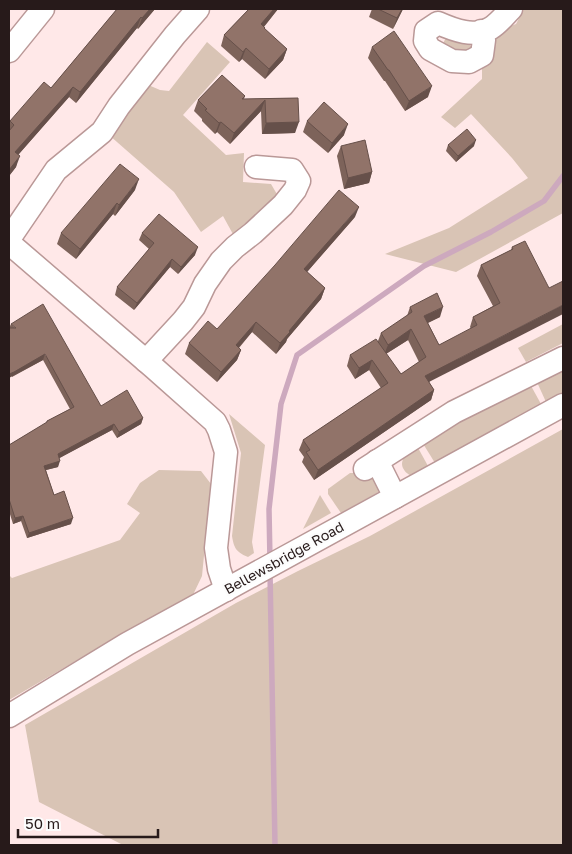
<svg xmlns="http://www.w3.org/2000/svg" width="572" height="854" viewBox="0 0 572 854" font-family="'Golos Text',sans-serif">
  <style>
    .green { fill: #d9c4b5 }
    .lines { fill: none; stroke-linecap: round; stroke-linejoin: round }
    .stream { stroke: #cda9be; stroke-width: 5.5 }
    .minor-casing { stroke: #ba9897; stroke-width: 25 }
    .minor { stroke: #fff; stroke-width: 22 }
    .wall { fill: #7d635a; fill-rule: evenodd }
    .shaded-wall { fill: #66504a }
    .building { fill: #917369; stroke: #66504a }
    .labels { text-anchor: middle; stroke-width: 4.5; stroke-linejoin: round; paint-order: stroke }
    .street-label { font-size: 14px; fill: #271a1a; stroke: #fcfcfc }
  </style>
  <rect width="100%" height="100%" fill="#ffe8e8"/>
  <g class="green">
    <polygon points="524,9 563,9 563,213 456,272 385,254 449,228 528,178 512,158 471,114 455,128 441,117 482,79 482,64 492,49 498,31 516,24"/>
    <polygon points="446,38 460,43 469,44 472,47 466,52 444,49 443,43"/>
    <polygon points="207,42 230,62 183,115 226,155 244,153 243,182 271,184 278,196 234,236 223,216 201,232 174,192 109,135 146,84 160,90 169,91"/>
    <polygon points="563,324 563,343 526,362 518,348"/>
    <polygon points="563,366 563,393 546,402 536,380"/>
    <polygon points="530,384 541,404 435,463 422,442"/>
    <path d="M229,414L265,445L252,542L254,553L248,557C236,552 234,548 232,536L241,453Z"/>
    <polygon points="563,429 563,845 123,845 39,802 25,725 236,603 298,571 370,536"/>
    <path d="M417,446L428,466L411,476C394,466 404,453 417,446Z"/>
    <polygon points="159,470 201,471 211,484 202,576 191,599 79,659 9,700 9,575 12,578 120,540 140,513 127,504 140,483"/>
    <path d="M350,473C361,473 370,474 378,483L379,491L377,493L341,513L328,494V489Z"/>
    <polygon points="320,495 331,513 303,529"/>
  </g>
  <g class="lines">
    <g class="stream">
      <polyline points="270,561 269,509 281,404 297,355 424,266 491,232 544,201 563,176"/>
      <polyline points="270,572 275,845"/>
    </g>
    <g class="minor-casing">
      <g id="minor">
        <path d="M481,31L484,40L482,55L469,62L452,61L430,49L425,41L426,31L438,23C454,30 474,38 491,28C499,23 505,15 511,9"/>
        <polyline points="9,51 43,9"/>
        <polyline points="9,239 56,170 102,132 119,106 175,35 198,9"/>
        <polyline points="9,243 153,367 215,422 219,430 226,452 216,548 219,569 226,590"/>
        <polyline points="146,361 183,321 194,307 205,284 221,261 235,247 253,233 283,205 295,190 299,181 292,170 256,167"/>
        <polyline points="377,461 395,497"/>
        <polyline points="365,469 454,412 563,358"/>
        <polyline points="9,716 127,644 563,405"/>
      </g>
    </g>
    <use href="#minor" class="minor"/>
  </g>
  <g class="wall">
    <polygon points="117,9 155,9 138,29 137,28 76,103 69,97 18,155 16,167 9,176 9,124 10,121 51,88"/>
    <polygon points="249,9 278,9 264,27 264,29 287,49 283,60 265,79 242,59 239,62 221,46 224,35"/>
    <polygon points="372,9 403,9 393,29 369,17"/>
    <polygon points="372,47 428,97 405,111 385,81 384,81 368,58"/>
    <polygon points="245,96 244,99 298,98 295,133 262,134 261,111 230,144 217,132 215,134 202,121 202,119 194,111 198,100"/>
    <polygon points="307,121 344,135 328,153 303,132"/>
    <polygon points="448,145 474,146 456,162 446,151"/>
    <polygon points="341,146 372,172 369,183 344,189 337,156"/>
    <polygon points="135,190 115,216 113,214 76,259 57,244 61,233"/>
    <polygon points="355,217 307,272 325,288 321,299 287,339 286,342 276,354 252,332 239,348 241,350 237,360 217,382 185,354 189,343 217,329"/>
    <polygon points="142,233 195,255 178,274 170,267 134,310 115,295 117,287 149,249 139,240"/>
    <path d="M512,247L549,288L429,382L434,390L431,400L314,480L302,462L304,457L299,450L303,440L381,388L369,370L355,379L347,366L350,355L378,341L381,333L407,316L410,307L440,317L428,323L439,345L471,329L470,327L473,317L493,306L477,276L481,265L511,250ZM408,340L419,362L401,374L386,354Z"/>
    <polygon points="11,324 101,406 143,418 141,424 117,438 112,430 59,458 58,467 46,470 54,495 71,524 27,538 21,521 13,524 9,511 9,445 46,423 47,421 70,409 43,360 12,377 9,328"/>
  </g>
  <g class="shaded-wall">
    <polygon points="150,9 155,9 138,29 142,18"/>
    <polygon points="274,9 278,9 257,35 261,24"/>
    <polygon points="402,9 403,9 393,29 397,18"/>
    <polygon points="141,17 137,28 76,103 80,92"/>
    <polygon points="246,48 242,59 239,62 243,52"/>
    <polygon points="287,49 283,60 265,79 269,69"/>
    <polygon points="432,86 428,97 405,111 409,101"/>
    <polygon points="73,87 69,97 11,163 15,152"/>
    <polygon points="265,100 261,111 230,144 234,133"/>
    <polygon points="221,122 217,132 215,134 219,123"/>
    <polygon points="299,122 295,133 262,134 266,123"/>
    <polygon points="348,124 344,135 328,153 332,143"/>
    <polygon points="476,140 474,146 456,162 458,156"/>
    <polygon points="20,156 16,167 9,176 9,170"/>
    <polygon points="372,172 369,183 344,189 348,178"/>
    <polygon points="139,179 135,190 115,216 119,205"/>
    <polygon points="117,203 113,214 76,259 80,249"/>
    <polygon points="359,207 355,217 300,280 304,269"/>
    <polygon points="198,247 195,255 178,274 181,267"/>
    <polygon points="172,259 170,267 134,310 137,303"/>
    <polygon points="325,288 321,299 287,339 286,342 276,354 280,343 289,331"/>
    <polygon points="563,305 563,314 421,386 425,376"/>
    <polygon points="443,307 440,317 421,326 424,316"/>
    <polygon points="256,322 252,332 232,355 236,345"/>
    <polygon points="411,329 408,340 384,355 388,345"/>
    <polygon points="241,350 237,360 217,382 221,372"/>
    <polygon points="45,354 43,360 9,378 9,374"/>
    <polygon points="372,360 369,370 355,379 359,368"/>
    <polygon points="434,390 431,400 314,480 318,470"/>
    <polygon points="143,418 141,424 117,438 119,432"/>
    <polygon points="114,424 112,430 56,460 58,454"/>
    <polygon points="60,461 58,467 42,471 44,466"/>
    <polygon points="23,516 21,521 13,524 15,518"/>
    <polygon points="73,518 71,524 27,538 29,533"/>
  </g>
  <g class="building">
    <polygon points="117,9 150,9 142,18 141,17 80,92 73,87 15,152 20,156 9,170 9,131 14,125 10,121 44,82 51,88"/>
    <polygon points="249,9 274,9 261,24 265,28 264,28 287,49 269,69 246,48 243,52 224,35"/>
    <polygon points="378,9 402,9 397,18"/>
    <polygon points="394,31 432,86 409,101 389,70 388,70 372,47"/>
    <polygon points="222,75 245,96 242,99 298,98 299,122 266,123 265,100 234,133 221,122 219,123 205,110 207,109 198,100"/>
    <polygon points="324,102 348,124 332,143 307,121"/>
    <polygon points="467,129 476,140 458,156 448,145"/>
    <polygon points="365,140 372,172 348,178 341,146"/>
    <polygon points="120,164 139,179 119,205 117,203 80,249 61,233"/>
    <polygon points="339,190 359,207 304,269 325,288 289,331 290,332 280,343 256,322 236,345 241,350 221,372 189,343 208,321 217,329 275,265"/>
    <polygon points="159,214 198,247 181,267 172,259 137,303 117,287 154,243 142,233"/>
    <polygon points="525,241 549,288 563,281 563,305 425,376 434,390 318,470 306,452 310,450 303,440 388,383 372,360 359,368 350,355 376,339 401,374 426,357 411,329 388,345 381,333 412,312 410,307 437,293 443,307 424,316 439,345 477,325 473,317 500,303 481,265 513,249 512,247"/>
    <polygon points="43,304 101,406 127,390 143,418 119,432 114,424 58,454 60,461 44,466 54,495 64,491 73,518 29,533 23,516 15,518 9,499 9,445 47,422 47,421 74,407 45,354 14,372 9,374 9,328 16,328 11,324"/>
  </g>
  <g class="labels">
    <g class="street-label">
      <text transform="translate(284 558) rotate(-29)" y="5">Bellewsbridge Road</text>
    </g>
  </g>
  <rect width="572" height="854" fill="none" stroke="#271a1a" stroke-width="20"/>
  <path d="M18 829v8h140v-8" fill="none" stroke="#271a1a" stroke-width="2.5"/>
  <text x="25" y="829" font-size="15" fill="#271a1a" stroke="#fcfcfc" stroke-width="4" paint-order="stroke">50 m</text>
</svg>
